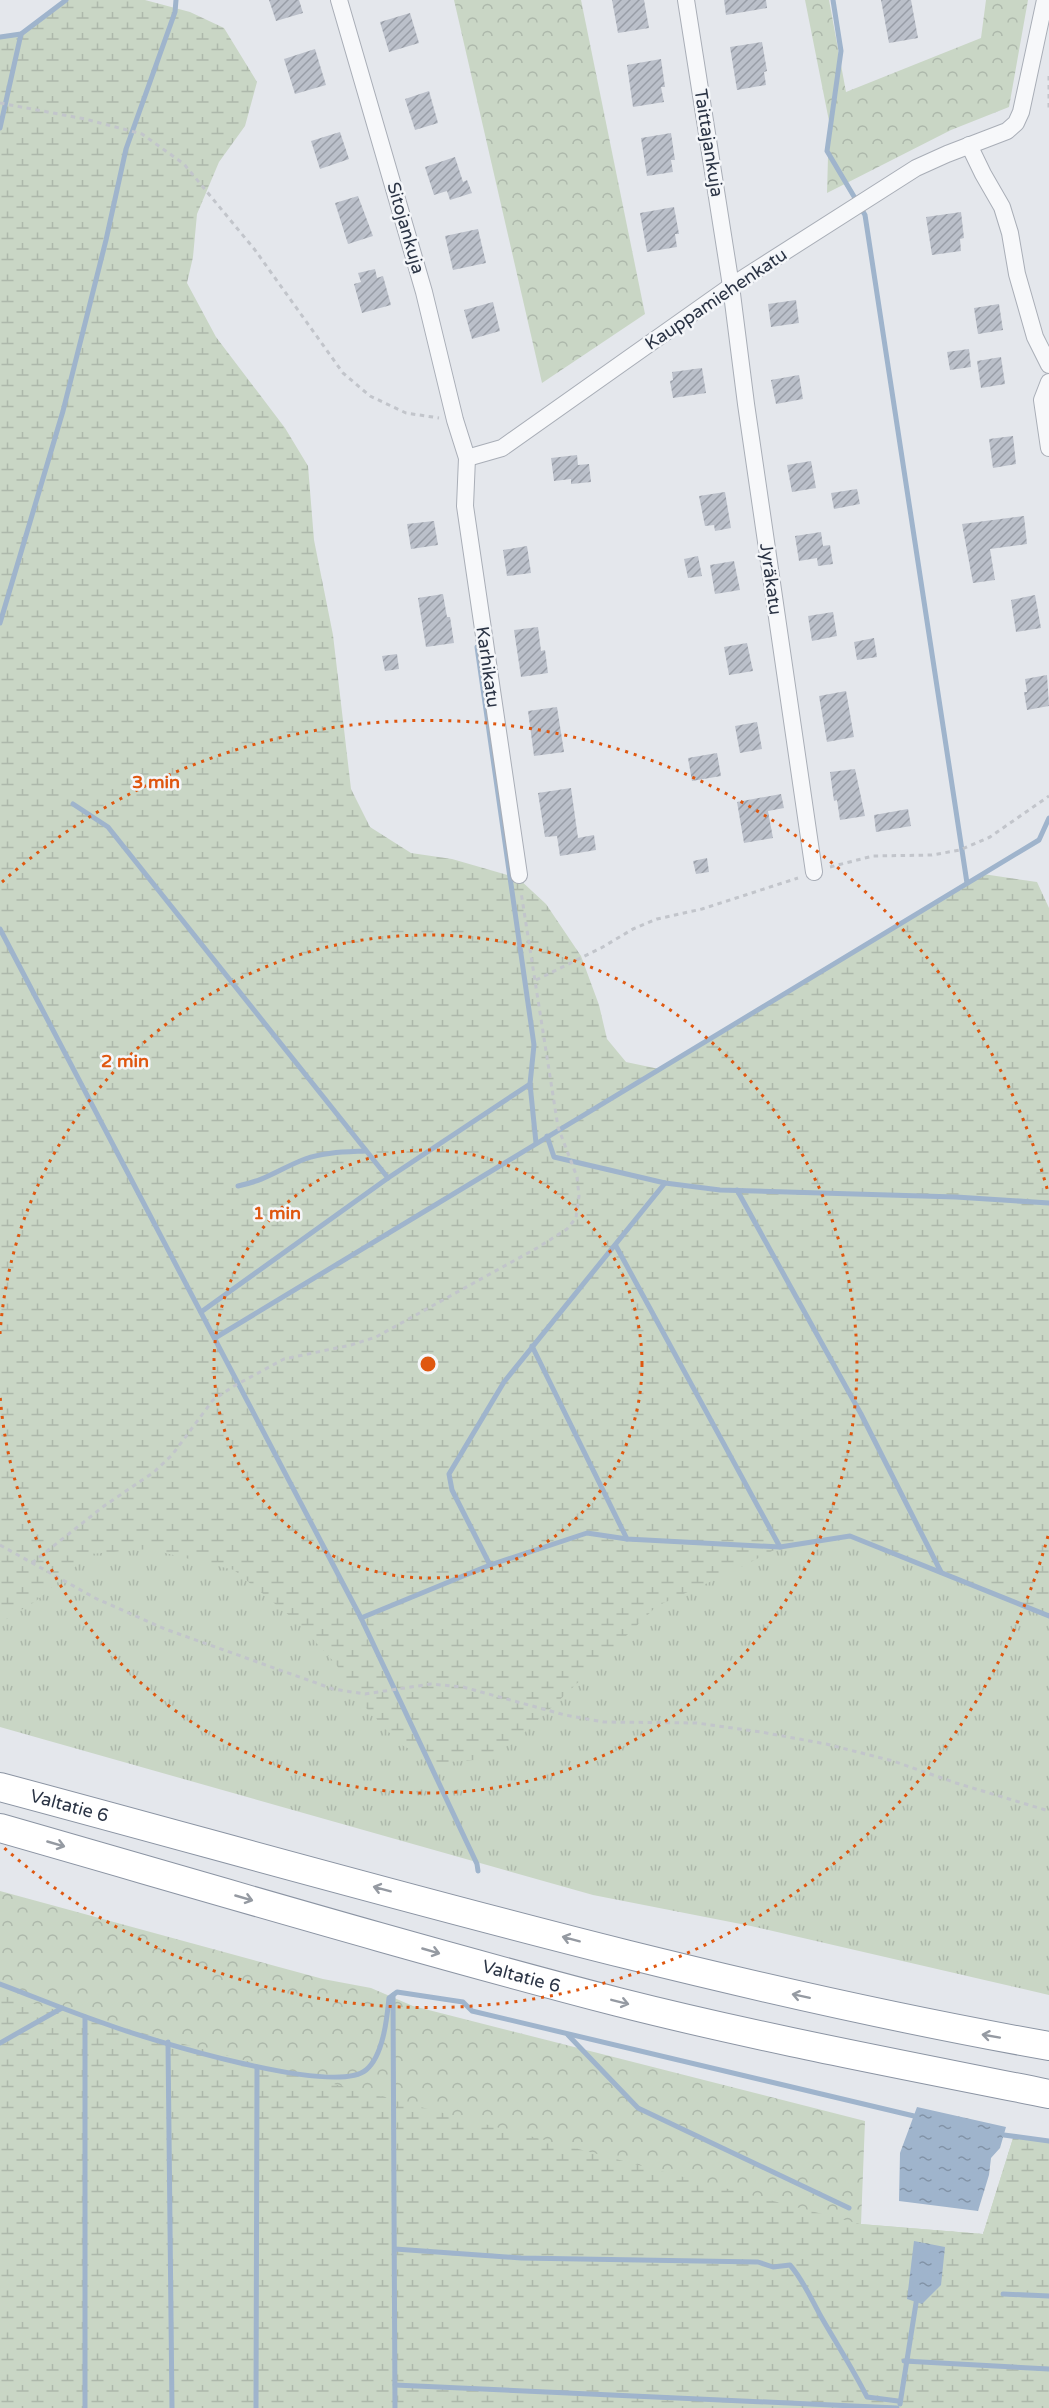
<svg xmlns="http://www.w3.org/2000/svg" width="1049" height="2408" viewBox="0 0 1049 2408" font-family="'Varela Round',sans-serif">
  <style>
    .grass { fill: url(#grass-tufts) }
    .forest { fill: url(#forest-crowns) }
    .wetland { fill: url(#wetland-marsh) }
    .water { fill: url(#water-ripples) }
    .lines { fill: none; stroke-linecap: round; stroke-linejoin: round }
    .stream { stroke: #9fb4cc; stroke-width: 5 }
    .building { fill: url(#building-hatch) }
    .minor-casing { stroke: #a9aeb7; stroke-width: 18 }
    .motorway-casing { stroke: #8b94a3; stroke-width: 30 }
    .path { stroke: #c2c5cb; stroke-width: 3; stroke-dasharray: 4.5 4.5; stroke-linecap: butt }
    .minor { stroke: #f7f8fa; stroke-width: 16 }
    .motorway { stroke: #fff; stroke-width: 28 }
    .oneway { stroke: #959aa2 }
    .ring { fill: none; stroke: #df570f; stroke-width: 3; stroke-dasharray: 3 6 }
    .labels { text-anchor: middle; stroke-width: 5; stroke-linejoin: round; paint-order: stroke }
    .street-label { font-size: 18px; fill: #2b3445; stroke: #f4f6f9 }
    .centre { fill: #df570f; stroke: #f4f6f9; stroke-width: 3 }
    .ring-label { font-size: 18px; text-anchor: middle; font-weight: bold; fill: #df570f; stroke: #f4f6f9; stroke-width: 5; stroke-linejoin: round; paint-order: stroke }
  </style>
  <defs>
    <pattern id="grass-tufts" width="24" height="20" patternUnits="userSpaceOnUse" patternTransform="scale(1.5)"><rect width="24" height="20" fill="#c9d6c5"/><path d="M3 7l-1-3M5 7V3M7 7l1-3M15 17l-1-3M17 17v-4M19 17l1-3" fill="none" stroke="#adb8ab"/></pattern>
    <pattern id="forest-crowns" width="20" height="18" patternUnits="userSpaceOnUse" patternTransform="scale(1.5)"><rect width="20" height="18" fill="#c9d6c5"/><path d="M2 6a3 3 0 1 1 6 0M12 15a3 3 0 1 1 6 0" fill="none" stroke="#adb8ab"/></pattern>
    <pattern id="wetland-marsh" width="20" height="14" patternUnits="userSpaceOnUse" patternTransform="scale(1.5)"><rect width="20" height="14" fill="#c9d6c5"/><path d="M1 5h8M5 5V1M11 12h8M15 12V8" fill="none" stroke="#adb8ab"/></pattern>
    <pattern id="water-ripples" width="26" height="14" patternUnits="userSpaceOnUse" patternTransform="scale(1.5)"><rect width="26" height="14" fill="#9fb4cc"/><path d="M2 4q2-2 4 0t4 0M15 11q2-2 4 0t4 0" fill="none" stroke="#8293a7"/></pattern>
    <pattern id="building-hatch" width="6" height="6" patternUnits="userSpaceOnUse" patternTransform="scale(1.5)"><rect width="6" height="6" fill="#bbc0ca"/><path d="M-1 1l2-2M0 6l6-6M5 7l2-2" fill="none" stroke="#989da6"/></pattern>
  </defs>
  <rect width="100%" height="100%" fill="#e4e7ec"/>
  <polygon class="grass" points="0,1283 1049,1524 1049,1995 751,1926 593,1895 0,1727"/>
  <g class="forest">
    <polygon points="454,0 581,0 645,314 542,383"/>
    <polygon points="805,0 829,0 846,92 981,38 986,0 1028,0 1009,107 951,130 827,193 829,121"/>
    <polygon points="0,1891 323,1979 371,1988 413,2006 865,2121 861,2224 983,2234 1014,2135 1049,2141 1049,2408 0,2408"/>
  </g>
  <g class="wetland">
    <polygon points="66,0 145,0 190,12 224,28 257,82 245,126 219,162 197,214 193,257 187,283 216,337 285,428 308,466 314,540 333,635 351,789 370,827 411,853 452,859 518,878 546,904 581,956 599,1005 607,1039 626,1062 659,1069 983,874 1037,882 1049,908 1049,1616 850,1536 780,1547 723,1576 657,1606 566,1694 512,1744 474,1760 435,1763 400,1744 367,1709 335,1663 297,1622 234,1570 149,1549 90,1554 36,1601 0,1623 0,37 21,34"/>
    <polygon points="0,1995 860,2224 983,2234 1014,2135 1049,2141 1049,2408 0,2408"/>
  </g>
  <g class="water">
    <polygon points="917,2107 1006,2127 1000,2148 991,2158 989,2175 978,2211 899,2201 900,2153"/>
    <polygon points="914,2241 945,2247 941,2285 922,2304 907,2299"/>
  </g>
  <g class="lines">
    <g class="stream">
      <polyline points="833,0 841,51 827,151 865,215 967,883"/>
      <polyline points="0,37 21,34 66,0"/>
      <polyline points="0,128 21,34"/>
      <polyline points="0,623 63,411 106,240 126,149 175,12 176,0"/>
      <polyline points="477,647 534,1045 530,1084 536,1143"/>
      <polyline points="73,804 108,827 388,1178"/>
      <polyline points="0,929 361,1618 477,1864 478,1871"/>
      <polyline points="547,1136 554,1157 665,1183 720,1190 956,1197 1049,1203"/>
      <path d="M238,1186C267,1180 279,1169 305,1159C324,1152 346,1152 366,1151"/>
      <polyline points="737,1190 861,1414 941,1572"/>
      <polyline points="616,1246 780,1547"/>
      <polyline points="201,1312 388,1178 530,1084"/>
      <polyline points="215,1338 1039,840 1049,818"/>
      <polyline points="532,1346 627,1539"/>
      <polyline points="490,1565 452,1490 449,1474 504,1382 665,1183"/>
      <polyline points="361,1618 490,1565 587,1533 627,1539 780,1547 850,1536 1049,1616"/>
      <path d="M0,1984C35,1997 70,2012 106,2024C147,2039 334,2097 366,2070C383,2056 387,2019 389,1998L397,1992L463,2002L472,2011L914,2116"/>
      <polyline points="393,1995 395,2408"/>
      <polyline points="568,2035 638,2108 849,2208"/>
      <polyline points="168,2042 172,2408"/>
      <polyline points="0,2043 62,2008"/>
      <polyline points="1004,2135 1049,2141"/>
      <path d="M395,2249L521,2258L758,2262L773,2267L790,2265C804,2281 812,2301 823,2320C838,2346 854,2371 867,2397L898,2401"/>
      <polyline points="1003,2294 1049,2296"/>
      <polyline points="904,2361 1049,2369"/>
      <polyline points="395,2385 897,2408"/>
      <polyline points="900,2404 917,2297"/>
      <polyline points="85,2408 85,2017"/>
      <polyline points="256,2408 257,2067"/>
    </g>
  </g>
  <g class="building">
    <polygon points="269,0 299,0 303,13 276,21"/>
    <polygon points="612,0 644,0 649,28 618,33"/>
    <polygon points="724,0 766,0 767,8 726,15"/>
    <polygon points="881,0 911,0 918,38 889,43"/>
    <polygon points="410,13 419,43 389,52 380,22"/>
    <polygon points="762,42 767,71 764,72 766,85 737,90 730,47"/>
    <polygon points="315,49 326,85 295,94 284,59"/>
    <polygon points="661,59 665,87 661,87 664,102 633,107 627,65"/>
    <polygon points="429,91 438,123 415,130 405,99"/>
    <polygon points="340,132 349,159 320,169 311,141"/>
    <polygon points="671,133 675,160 671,160 673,172 647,176 641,138"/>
    <polygon points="455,157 463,182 467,180 472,193 450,200 447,191 434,195 425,167"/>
    <polygon points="358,196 373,236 348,244 335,203"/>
    <polygon points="674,207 679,234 675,234 677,247 647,252 640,213"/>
    <polygon points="961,212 964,238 960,239 961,251 932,255 926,217"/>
    <polygon points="478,229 486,263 453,270 445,236"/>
    <polygon points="375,269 377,278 383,276 391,305 362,313 354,284 361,282 358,273"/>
    <polygon points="796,300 799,323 771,327 768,304"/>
    <polygon points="493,302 500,331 472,339 464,310"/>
    <polygon points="999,304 1003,330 978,334 974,308"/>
    <polygon points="969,349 971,367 950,370 947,352"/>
    <polygon points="1001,357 1005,384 981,388 977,361"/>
    <polygon points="702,368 706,393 673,398 670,381 673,380 672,372"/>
    <polygon points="799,375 803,399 776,404 771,380"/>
    <polygon points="1013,436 1016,464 993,468 989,439"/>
    <polygon points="577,455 578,465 589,464 591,482 571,484 571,479 554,481 551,458"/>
    <polygon points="811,461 816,488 792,492 787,465"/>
    <polygon points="857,489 860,504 834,509 831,493"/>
    <polygon points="725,492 731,528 715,531 714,525 705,526 699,496"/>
    <polygon points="1024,516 1027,544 990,549 995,580 973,583 962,524"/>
    <polygon points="434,521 438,545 411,549 407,524"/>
    <polygon points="821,532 823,546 830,545 833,564 818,566 817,558 799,561 795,536"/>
    <polygon points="527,546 531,573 507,576 503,550"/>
    <polygon points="698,556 702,576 688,578 684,559"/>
    <polygon points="734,561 740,590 715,594 710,565"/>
    <polygon points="443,594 447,617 450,617 454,643 426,647 418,598"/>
    <polygon points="1035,595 1041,628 1016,632 1011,600"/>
    <polygon points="833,612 837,636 812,641 808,616"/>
    <polygon points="538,627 541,651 545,650 548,673 521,677 514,630"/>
    <polygon points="874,638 877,657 857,660 854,642"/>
    <polygon points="747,643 753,671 729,675 724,647"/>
    <polygon points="397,654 399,669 385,671 382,656"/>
    <polygon points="1047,675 1049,706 1027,710 1024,692 1027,692 1025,679"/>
    <polygon points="846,691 854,737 827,742 819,696"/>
    <polygon points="557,707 564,752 534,756 528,711"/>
    <polygon points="757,722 762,749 740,753 735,726"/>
    <polygon points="717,753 721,776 692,781 688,758"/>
    <polygon points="855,769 865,816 840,820 837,800 834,801 830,772"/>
    <polygon points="571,788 578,838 594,835 596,850 560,856 557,836 545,837 538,793"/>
    <polygon points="781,794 784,808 768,811 773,838 744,843 737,802"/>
    <polygon points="908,809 911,826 876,832 874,815"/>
    <polygon points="707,858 709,872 696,874 693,861"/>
  </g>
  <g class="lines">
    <g class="minor-casing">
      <g id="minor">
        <polyline points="339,0 424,292 455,420 467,458 465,506 519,875"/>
        <polyline points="686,0 731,286 746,404 814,872"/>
        <polyline points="969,145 983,174 1002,207 1010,233 1017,274 1035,337 1049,365"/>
        <polyline points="1049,382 1042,400 1049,448"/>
        <polyline points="467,458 502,448 731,286 916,168 947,154 1007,131 1016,123 1021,112 1045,0"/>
      </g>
    </g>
    <g class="motorway-casing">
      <g id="motorway">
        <path id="s1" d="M0,1787C348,1880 694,1983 1049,2046"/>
        <path id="s2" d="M0,1828C206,1887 411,1948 618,2002C760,2038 905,2065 1049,2094"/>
      </g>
    </g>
    <g class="path">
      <polyline points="1049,76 1049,109"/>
      <polyline points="0,103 85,119 142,134 184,164 255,250 343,373 370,396 406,413 439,418"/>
      <polyline points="830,867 873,856 932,855 960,850 990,837 1049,796"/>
      <polyline points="536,980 601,948 633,929 657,919 702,909 798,878"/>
      <polyline points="0,1545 95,1598 165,1629 333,1689 365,1694 431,1684 463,1687 565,1715 604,1722 697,1723 761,1732 826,1744 893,1761 956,1783 1049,1811"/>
      <polyline points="32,1563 104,1506 154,1472 172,1455 213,1400 234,1386 284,1359 351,1345 376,1337 537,1248 567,1229 576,1218 579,1196 577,1177 558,1127 521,892"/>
    </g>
    <use href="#minor" class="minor"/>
    <use href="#motorway" class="motorway"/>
  </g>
  <defs><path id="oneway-shaft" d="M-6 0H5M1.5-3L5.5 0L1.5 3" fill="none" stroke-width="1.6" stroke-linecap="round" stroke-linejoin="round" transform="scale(1.5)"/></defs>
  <g class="oneway">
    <use href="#oneway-shaft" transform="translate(56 1844) rotate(16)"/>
    <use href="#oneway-shaft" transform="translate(382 1889) rotate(-165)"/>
    <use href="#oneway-shaft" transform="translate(244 1898) rotate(16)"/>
    <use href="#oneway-shaft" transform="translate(571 1939) rotate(-165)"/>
    <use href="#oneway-shaft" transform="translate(431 1951) rotate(16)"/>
    <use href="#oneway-shaft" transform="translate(801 1996) rotate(-168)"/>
    <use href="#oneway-shaft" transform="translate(620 2002) rotate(14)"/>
    <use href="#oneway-shaft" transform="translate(991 2036) rotate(-170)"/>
  </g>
  <g class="ring">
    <circle cx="428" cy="1364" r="214"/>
    <path d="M0 1334A429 429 0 1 1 0 1394"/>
    <path d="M1048 1536A643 643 0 0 1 2 1846M2 882A643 643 0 0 1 1048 1192"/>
  </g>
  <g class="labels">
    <g class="street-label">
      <text transform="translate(709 143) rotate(81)" y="6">Taittajankuja</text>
      <text transform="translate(406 228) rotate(74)" y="6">Sitojankuja</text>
      <text transform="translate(716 299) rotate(-34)" y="6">Kauppamiehenkatu</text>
      <text transform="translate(771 579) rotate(82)" y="6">Jyräkatu</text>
      <text transform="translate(488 667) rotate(82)" y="6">Karhikatu</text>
      <text dy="6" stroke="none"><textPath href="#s1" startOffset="72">Valtatie 6</textPath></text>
      <text dy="6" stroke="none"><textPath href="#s2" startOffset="542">Valtatie 6</textPath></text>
    </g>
  </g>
  <circle cx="428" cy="1364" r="9" class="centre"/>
  <g class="ring-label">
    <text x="156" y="788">3 min</text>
    <text x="125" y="1067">2 min</text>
    <text x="277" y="1219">1 min</text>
  </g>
</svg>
